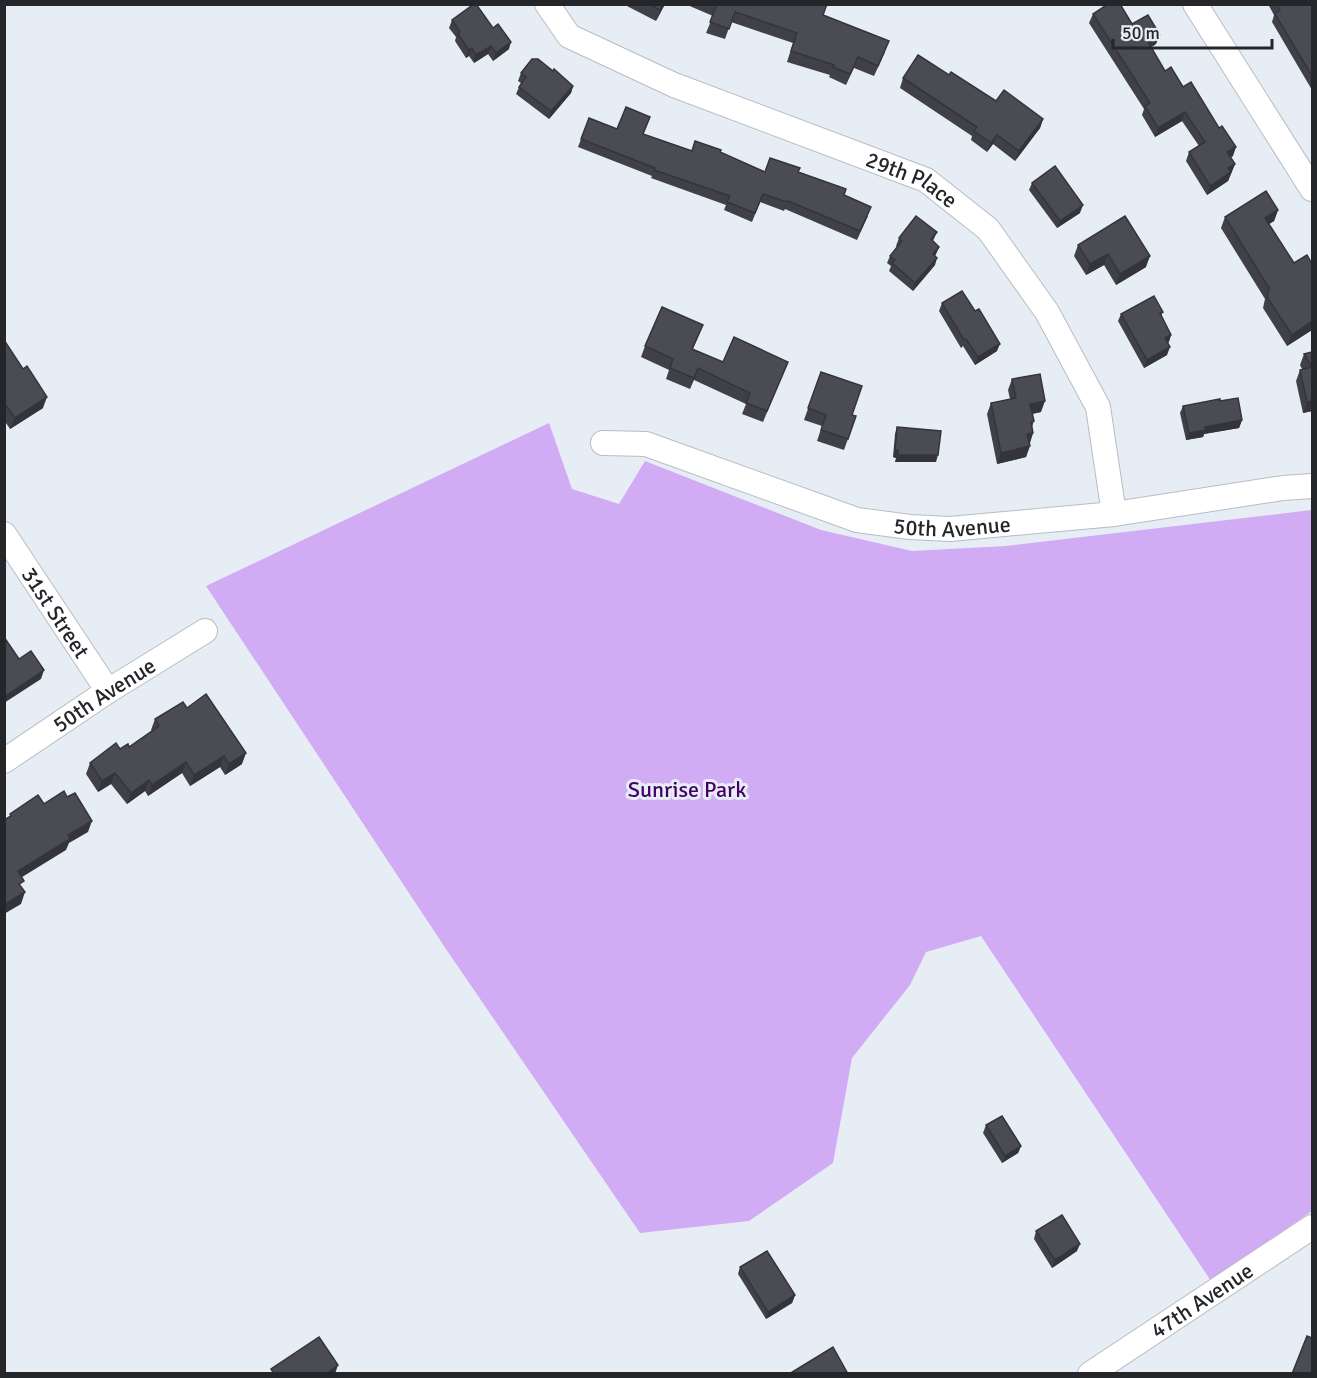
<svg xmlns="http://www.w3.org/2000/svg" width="1317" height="1378" viewBox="0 0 1317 1378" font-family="Signika,sans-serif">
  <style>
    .green { fill: #d2abf5 }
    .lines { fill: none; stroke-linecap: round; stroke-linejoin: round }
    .minor-casing { stroke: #b6bdc4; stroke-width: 26 }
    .minor { stroke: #fff; stroke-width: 24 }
    .wall { fill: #404147 }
    .shaded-wall { fill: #34353a }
    .building { fill: #4b4c53; stroke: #34353a; stroke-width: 1.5 }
    .labels { text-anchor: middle; stroke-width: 6; stroke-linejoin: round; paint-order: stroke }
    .street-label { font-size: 22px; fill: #242629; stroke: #e7edf5 }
    .park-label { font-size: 22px; fill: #450069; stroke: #e7edf5 }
  </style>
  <rect width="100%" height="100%" fill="#e7edf5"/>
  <polygon class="green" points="549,423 572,489 619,504 645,461 821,530 912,551 1006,546 1312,510 1312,1211 1211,1281 981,936 926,952 910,985 852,1058 833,1163 749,1221 640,1233 446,949 206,586"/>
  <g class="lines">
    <g class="minor-casing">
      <g id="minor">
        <path id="s1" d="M547,4L569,36L674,85L926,180L988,229L1047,312L1098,407L1114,514"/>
        <polyline points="1195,4 1312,189"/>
        <path id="s2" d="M603,443L646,444L857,520L910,527L950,529L1114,514L1283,488L1312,486"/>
        <path id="s3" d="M4,534L108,691"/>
        <path id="s4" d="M4,761L108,691L205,631"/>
        <path id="s5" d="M1090,1374L1312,1227"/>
      </g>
    </g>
    <use href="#minor" class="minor"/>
  </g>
  <g class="wall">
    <polygon points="623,4 665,4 656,21"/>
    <polygon points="685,4 827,4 823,15 885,52 874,76 854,68 846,85 829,77 830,75 787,62 793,43 731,22 725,39 706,33 713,16"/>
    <polygon points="1268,4 1312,4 1312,90 1272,22 1274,15"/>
    <polygon points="1093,14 1132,24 1156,44 1151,47 1165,71 1183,87 1233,156 1231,157 1235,164 1228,181 1207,195 1186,161 1189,152 1199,146 1182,121 1155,137 1142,115 1144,109 1089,23"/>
    <polygon points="452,20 509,49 493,61 488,54 474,63 469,56 466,58 455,41 456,37 449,28"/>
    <polygon points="521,73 573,86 571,93 549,119 516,94 519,87 521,83 518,81"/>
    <polygon points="949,75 996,101 1043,119 1040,128 1015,161 993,144 987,152 971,140 972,136 900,88 903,78"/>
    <polygon points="589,118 617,129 643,134 692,151 720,152 765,172 798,172 844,195 868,216 857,240 785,209 784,211 760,202 752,222 724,210 726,205 651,178 652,176 578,147"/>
    <polygon points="1032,183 1080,213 1057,228 1029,190"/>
    <polygon points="1278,210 1274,221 1269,224 1312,330 1287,346 1263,308 1265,299 1221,228 1225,217"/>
    <polygon points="1125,216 1146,267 1116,285 1104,265 1086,275 1074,256 1078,245"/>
    <polygon points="937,232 933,241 939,247 935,256 935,265 913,291 889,271 891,266 887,263 890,256 897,247 896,246 899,238"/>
    <polygon points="942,303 975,311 997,351 975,365 963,346 961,348 939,311"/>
    <polygon points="1163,312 1161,316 1171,335 1168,343 1167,355 1144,368 1118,321 1121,314"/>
    <polygon points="703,325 693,349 723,362 788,362 763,422 742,414 746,404 694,380 690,389 666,379 669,370 641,357 645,346"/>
    <polygon points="4,340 43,408 10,429 4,420"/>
    <polygon points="1312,352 1312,411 1303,413 1296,381 1300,370 1302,369 1300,365 1304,354"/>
    <polygon points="821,372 852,415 856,416 844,450 817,441 822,426 804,420"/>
    <polygon points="1012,379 1041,412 1032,414 1034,421 1032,427 1033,433 1026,457 997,464 987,414 991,403 1010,399 1008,390"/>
    <polygon points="1220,401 1242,420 1239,428 1204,434 1203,437 1186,440 1180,413 1183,406"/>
    <polygon points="897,427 936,462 895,462 896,458 893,457 895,434"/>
    <polygon points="187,708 242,764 225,775 220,767 190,786 182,773 148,796 145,791 127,804 111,784 98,792 86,774 90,763 120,749 129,747 152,731 151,730 155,719"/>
    <polygon points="986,1125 1021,1146 1018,1153 1002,1163 983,1133"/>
    <polygon points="1036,1231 1077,1251 1052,1268 1034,1239"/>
    <polygon points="740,1267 795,1295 792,1303 766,1319 738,1274"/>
  </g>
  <g class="shaded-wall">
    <polygon points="663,4 665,4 656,21 660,10"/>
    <polygon points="1160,35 1156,44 1145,51 1148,42"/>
    <polygon points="511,42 509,49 493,61 496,53"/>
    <polygon points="491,46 488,54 474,63 476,55"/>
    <polygon points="472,48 469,56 466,58 469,50"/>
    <polygon points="573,86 571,93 549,119 551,111"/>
    <polygon points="1185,112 1182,121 1155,137 1158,128"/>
    <polygon points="1043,119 1040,128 1015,161 1019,151"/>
    <polygon points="997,135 993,144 987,152 991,143"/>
    <polygon points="1236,147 1233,156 1224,161 1227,152"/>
    <polygon points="1235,164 1228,181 1207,195 1210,186 1228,168"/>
    <polygon points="1083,205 1080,213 1057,228 1060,221"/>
    <polygon points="1278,210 1274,221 1261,229 1265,218"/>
    <polygon points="939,247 936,254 930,261 933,254"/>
    <polygon points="1108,254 1104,265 1086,275 1090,264"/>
    <polygon points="1150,256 1146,267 1116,285 1120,274"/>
    <polygon points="937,258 935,265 913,291 915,283"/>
    <polygon points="1312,321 1312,330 1287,346 1292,335"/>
    <polygon points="1171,335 1169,342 1162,346 1165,338"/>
    <polygon points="1000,344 997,351 975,365 978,357"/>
    <polygon points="1170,347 1167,355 1144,368 1147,360"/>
    <polygon points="47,397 43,408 10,429 15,418"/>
    <polygon points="1045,401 1041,412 1026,415 1030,404"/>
    <polygon points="1312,401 1312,411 1303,413 1307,402"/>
    <polygon points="1242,420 1239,428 1204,434 1203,437 1186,440 1189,433 1205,427"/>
    <polygon points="1033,433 1029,444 1027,434"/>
    <polygon points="1030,446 1026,457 997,464 1001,453"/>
    <polygon points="895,450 898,450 896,458 893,457"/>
    <polygon points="898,455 938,455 936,462 895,462"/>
    <polygon points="44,670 41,679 4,703 4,697"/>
    <polygon points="246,753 242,764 225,775 229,764"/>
    <polygon points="224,756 220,767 190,786 194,775"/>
    <polygon points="186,762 182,773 148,796 152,785"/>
    <polygon points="115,773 111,784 98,792 102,781"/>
    <polygon points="149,780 145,791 127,804 131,793"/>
    <polygon points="92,821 88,832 69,843 66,850 14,882 18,871 68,835"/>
    <polygon points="25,892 21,904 4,914 4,905"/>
    <polygon points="1021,1146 1018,1153 1002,1163 1005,1156"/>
    <polygon points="1080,1244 1077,1251 1052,1268 1055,1260"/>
    <polygon points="795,1295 792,1303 766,1319 768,1312"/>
    <polygon points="338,1365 335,1374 326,1374"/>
  </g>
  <g class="building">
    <polygon points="474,4 476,4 493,28 498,24 511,42 496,53 491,46 476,55 472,48 469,50 458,34 460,32 452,20"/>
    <polygon points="648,4 663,4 660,10"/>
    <polygon points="714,4 827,4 823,15 889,41 878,66 858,57 850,74 833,67 834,65 791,51 797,33 735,12 729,29 710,22 716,6"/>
    <polygon points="1108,4 1120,4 1132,24 1148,15 1160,35 1148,42 1165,71 1171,67 1183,87 1191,82 1219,128 1222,126 1236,147 1227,152 1235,164 1228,168 1231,172 1210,186 1189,152 1205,142 1185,112 1158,128 1145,106 1150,103 1093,14"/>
    <polygon points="1277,4 1312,4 1312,11 1311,12 1312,14 1312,76 1275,14 1280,10"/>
    <polygon points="918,55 949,75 951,72 996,101 1004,90 1043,119 1019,151 997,135 991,143 974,131 977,127 903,78"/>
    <polygon points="532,59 538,59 553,71 554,69 573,86 551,111 519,87 526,77 521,73"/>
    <polygon points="626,107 650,117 643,134 692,151 695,141 721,150 720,152 765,172 770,158 800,168 798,172 846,189 844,195 871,207 860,231 788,201 787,202 763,194 755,213 727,202 730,196 654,170 655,168 581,139 589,118 617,129"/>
    <polygon points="1055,166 1083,205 1060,221 1032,183"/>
    <polygon points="1266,191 1278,210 1265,218 1294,263 1307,255 1312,264 1312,321 1292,335 1267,297 1269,288 1225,217"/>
    <polygon points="916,216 937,232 931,239 939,247 933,254 937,258 915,283 892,263 895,260 890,256 902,241 899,238"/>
    <polygon points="1125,216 1150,256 1120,274 1108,254 1090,264 1078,245"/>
    <polygon points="962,291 975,311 979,309 1000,344 978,357 966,339 964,340 942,303"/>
    <polygon points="1154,296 1163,312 1160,313 1171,335 1165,338 1170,347 1147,360 1121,314"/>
    <polygon points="662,307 703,325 692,349 723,362 734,337 788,362 767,411 746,403 750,393 698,368 694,378 670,368 673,359 645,346"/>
    <polygon points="4,340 23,369 27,366 47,397 15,418 4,403"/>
    <polygon points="1312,352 1312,401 1307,402 1300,370 1312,367 1304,354"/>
    <polygon points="821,372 862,386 852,415 856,416 848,439 821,430 826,415 808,408"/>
    <polygon points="1040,374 1045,401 1030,404 1034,421 1031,422 1033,433 1027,434 1030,446 1001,453 991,403 1016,398 1012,379"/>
    <polygon points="1238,398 1242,420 1205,427 1206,430 1189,433 1183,406 1220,399 1220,401"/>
    <polygon points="897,427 941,431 938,455 898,455 898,450 895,450"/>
    <polygon points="4,637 19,659 31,651 44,670 4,697"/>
    <polygon points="206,694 246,753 229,764 224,756 194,775 186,762 152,785 149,780 131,793 115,773 102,781 90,763 116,743 120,749 128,744 129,747 159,726 155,719 183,702 187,708"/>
    <polygon points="64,791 67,797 75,793 92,821 68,835 70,839 18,871 24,881 19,884 25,892 4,905 4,820 11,816 10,814 38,795 44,804"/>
    <polygon points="1002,1116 1021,1146 1005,1156 986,1125"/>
    <polygon points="1062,1215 1080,1244 1055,1260 1036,1231"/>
    <polygon points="767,1251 795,1295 768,1312 740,1267"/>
    <polygon points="1307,1336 1312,1338 1312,1374 1292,1374"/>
    <polygon points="319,1337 338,1365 326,1374 274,1374 271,1369"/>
    <polygon points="833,1347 848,1374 789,1374"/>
  </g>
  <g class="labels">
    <g class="street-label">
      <text dy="8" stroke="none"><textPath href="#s1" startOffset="411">29th Place</textPath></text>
      <text dy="8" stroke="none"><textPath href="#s2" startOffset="363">50th Avenue</textPath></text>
      <text dy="8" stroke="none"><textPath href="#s3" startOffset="94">31st Street</textPath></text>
      <text dy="8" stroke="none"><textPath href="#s4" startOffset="120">50th Avenue</textPath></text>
      <text dy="8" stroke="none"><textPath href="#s5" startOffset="134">47th Avenue</textPath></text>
    </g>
    <g class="park-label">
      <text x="687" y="797">Sunrise Park</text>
    </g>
  </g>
  <rect width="1317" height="1378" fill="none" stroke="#242629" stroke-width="12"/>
  <path d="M1113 39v9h159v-9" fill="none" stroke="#242629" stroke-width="3"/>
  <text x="1122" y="39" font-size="18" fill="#242629" stroke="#e7edf5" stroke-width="4.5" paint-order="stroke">50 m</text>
</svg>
